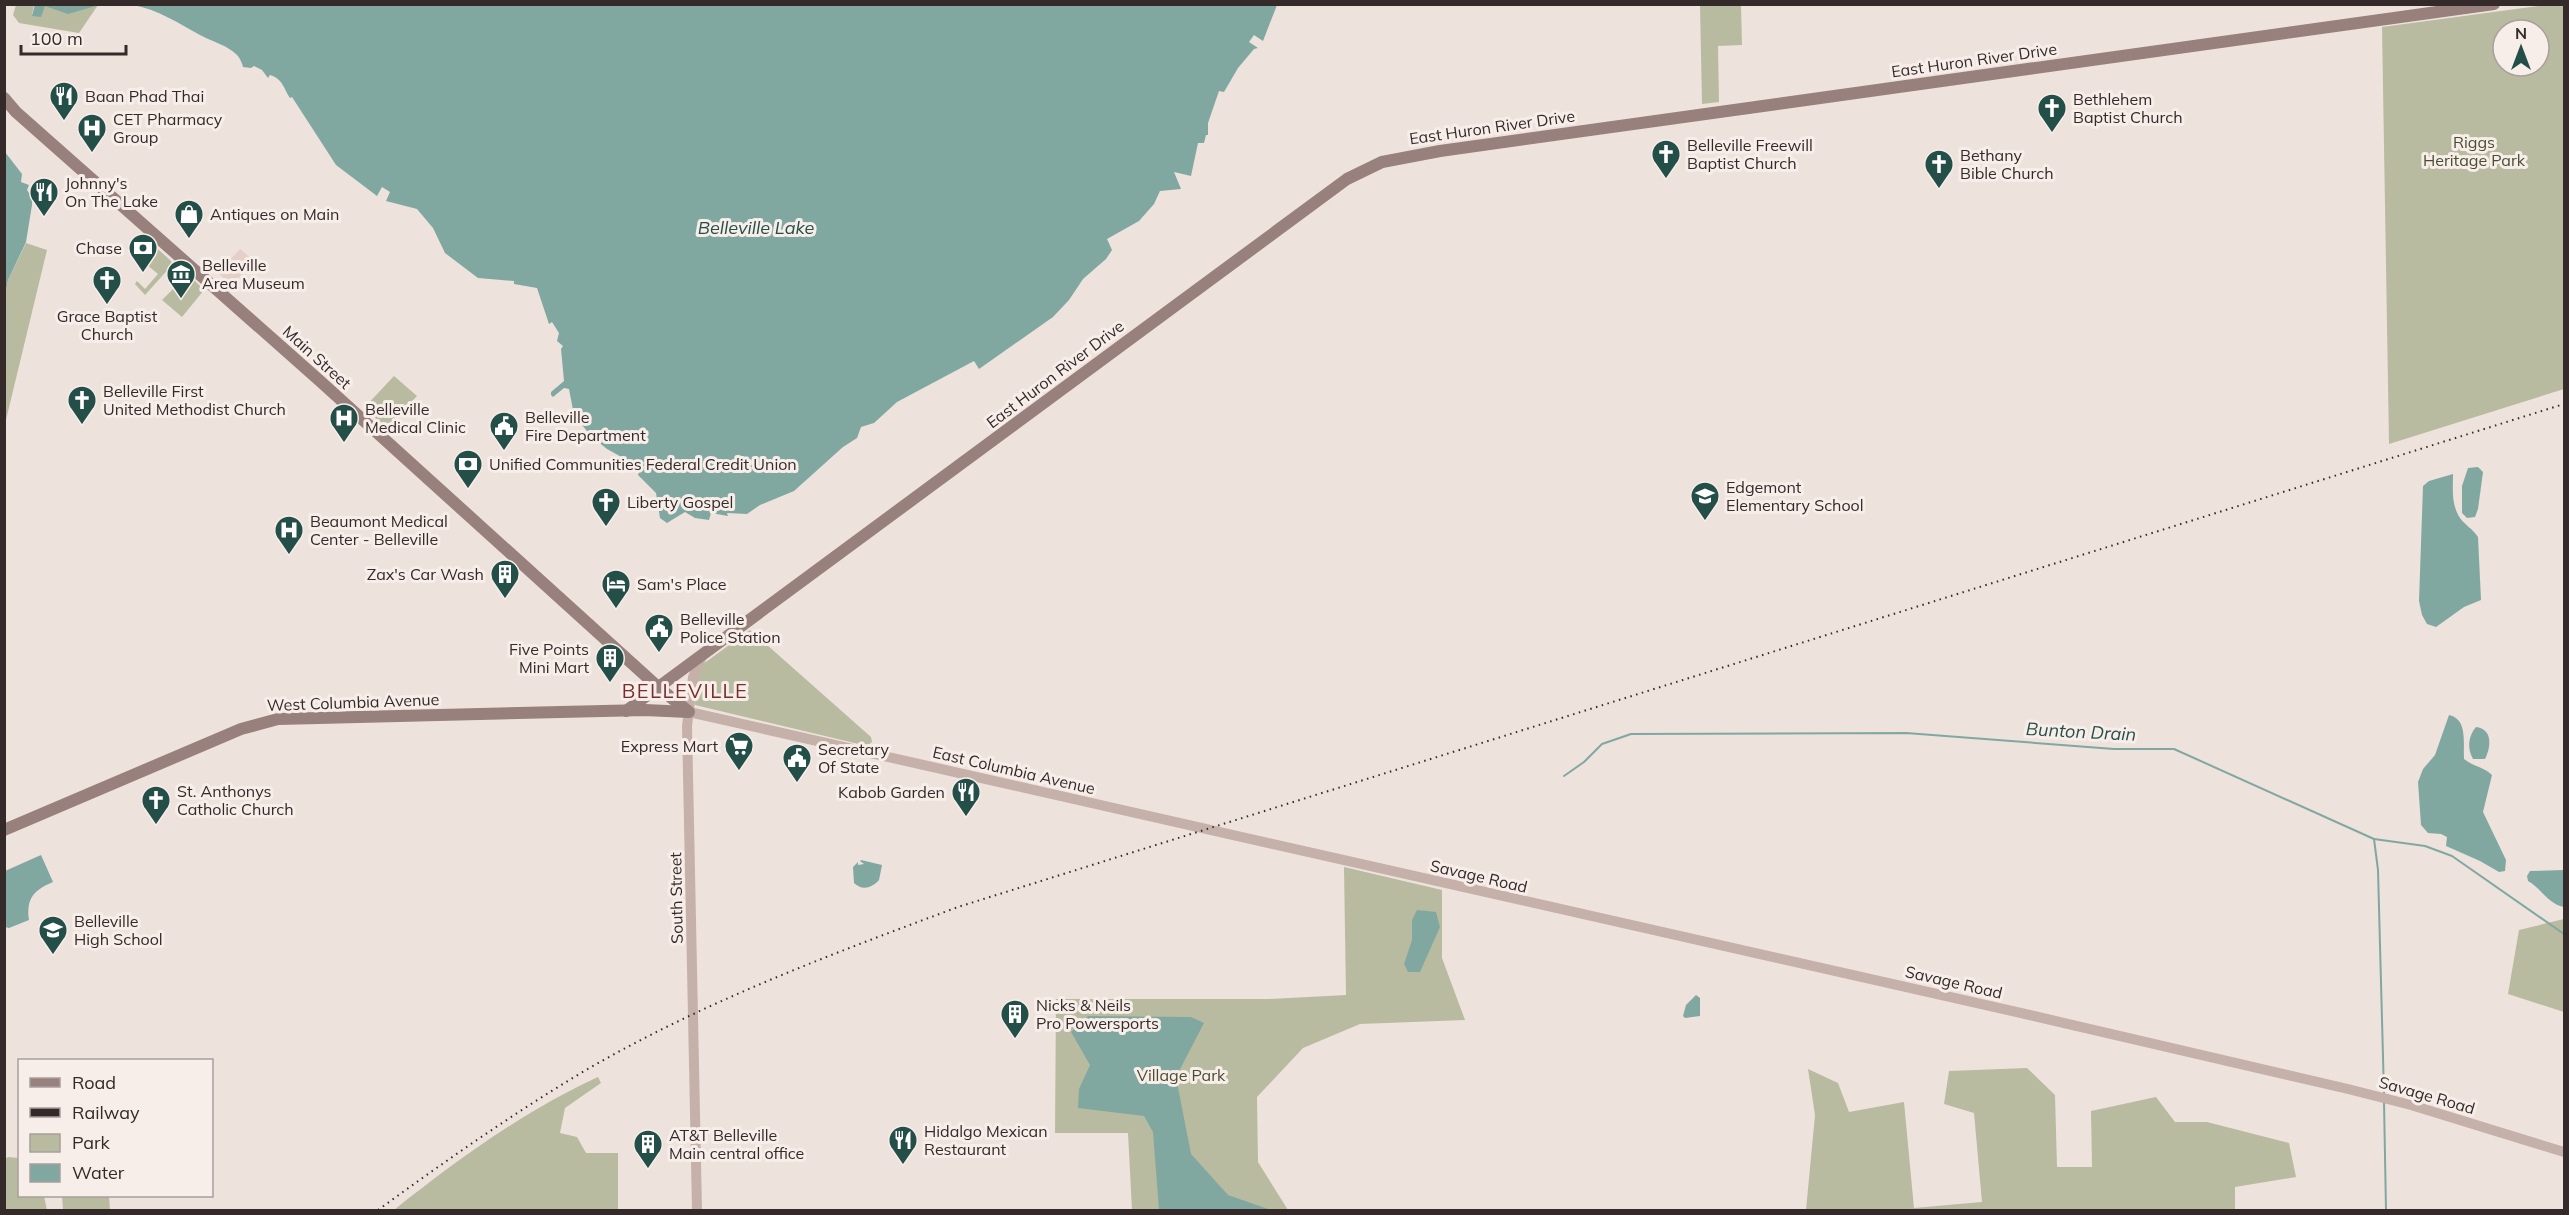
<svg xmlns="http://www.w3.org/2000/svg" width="2569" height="1215" viewBox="0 0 2569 1215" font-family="Mulish,sans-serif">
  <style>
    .green { fill: #b8bb9f; fill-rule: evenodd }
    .plaza { fill: #e4d0c6 }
    .water { fill: #80a8a1 }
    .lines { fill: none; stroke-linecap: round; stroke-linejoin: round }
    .stream { stroke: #80a8a1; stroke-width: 2 }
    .tertiary { stroke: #c5b1aa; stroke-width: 10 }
    .secondary { stroke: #98807c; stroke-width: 12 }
    .rail { stroke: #342a29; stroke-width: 2; stroke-dasharray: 1.5 4.5; stroke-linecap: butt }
    .labels { text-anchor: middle; stroke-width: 6; stroke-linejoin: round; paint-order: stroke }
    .street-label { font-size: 16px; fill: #342a29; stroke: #f7ede9 }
    .poi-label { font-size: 16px; fill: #342a29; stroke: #f7ede9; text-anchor: start }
    .park-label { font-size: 16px; fill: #4a4e30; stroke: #f7ede9 }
    .water-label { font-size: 18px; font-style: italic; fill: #244f49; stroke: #f7ede9 }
    .quarter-label { font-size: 20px; letter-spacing: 1.5px; fill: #782e2d; stroke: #f7ede9 }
  </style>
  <rect width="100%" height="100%" fill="#eee2dd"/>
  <g class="green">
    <polygon points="16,5 34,5 32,15 45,6 98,5 79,33 19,23 13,15"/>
    <polygon points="1700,5 1741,5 1742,45 1718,46 1719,102 1702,104"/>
    <path d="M2545,5H2564V389L2389,444L2382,27ZM2503,30H2539V66H2503Z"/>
    <polygon points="149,241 171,261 172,265 145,295 135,284 137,281 145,289 158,274 135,255"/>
    <polygon points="26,243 47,250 5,424 5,296 8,280"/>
    <polygon points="188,274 204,290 182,317 162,300"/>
    <polygon points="394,376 417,396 387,428 364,408"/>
    <polygon points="750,630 871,737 872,742 867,746 695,705 696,677 703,664"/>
    <polygon points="1344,867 1442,890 1442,958 1465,1020 1360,1024 1303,1048 1257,1097 1258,1162 1288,1210 1132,1210 1128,1133 1055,1133 1056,999 1268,999 1346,995"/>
    <polygon points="2564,919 2564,1012 2508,994 2519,930"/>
    <polygon points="2027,1068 2055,1095 2057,1167 2092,1167 2091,1111 2156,1097 2175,1122 2207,1122 2289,1143 2296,1177 2235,1187 2235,1210 1806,1210 1815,1115 1808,1069 1838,1083 1849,1112 1904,1102 1914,1208 1982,1202 1974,1113 1944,1104 1949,1071"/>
    <path d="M598,1077L601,1083L565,1108L560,1133L577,1137L586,1153H618V1209L394,1210C457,1160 524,1111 598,1077Z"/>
    <polygon points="8,1157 19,1158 20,1196 44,1196 47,1210 5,1210 5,1159"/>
    <polygon points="62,1196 109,1196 110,1210 63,1210"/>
  </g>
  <polygon class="plaza" points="240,249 254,261 232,285 218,273"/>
  <g class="water">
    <polygon points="35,4 99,4 99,5 68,14 45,6 41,17 32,16"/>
    <path d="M133,5H1277L1263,41L1254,35L1249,42L1258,48L1254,49L1238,68L1224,92L1219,91L1208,123V135H1206L1204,143H1198L1191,176L1174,172L1181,189L1160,191L1154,204L1139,221L1107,239L1112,250L1106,259L1083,279L1069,300L1053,317L979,369L974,361L897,402L874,423L861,427L857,438L843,447L794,491L760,505L747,514L727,513L728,516L711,513L709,520L695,518L685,512L667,523L660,518L656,493L638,475L639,472L627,460L607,449L591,436L574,415L569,389L564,388L553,397L551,395V392L564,381L561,349L563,346L557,341L559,333L552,322L549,324L537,288L514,284V281L478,278L445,253L433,228L417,209L386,201L390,192L382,187L377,196L336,165L292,97L290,98C284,89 283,79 270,75L268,78L262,70L254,66L251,68L243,67C242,63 240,58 237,55C227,45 213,42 200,35C178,23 159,10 133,5Z"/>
    <polygon points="5,152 22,174 21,182 29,185 27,190 32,197 32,205 26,242 8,280 5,296"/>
    <polygon points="2478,467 2483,472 2478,509 2475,517 2467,518 2462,513 2462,486 2468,468"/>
    <path d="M2453,474C2453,490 2451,504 2460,518C2465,525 2473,529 2478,537L2481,600L2464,607L2436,627L2427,624L2422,615L2419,601L2423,486L2429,481Z"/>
    <path d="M2449,715C2468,719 2463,743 2464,759C2474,767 2484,767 2492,775L2483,812L2506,860L2505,871L2499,872L2480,861L2446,846L2447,837L2441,834L2428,833L2421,825L2418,782L2423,769L2435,755Z"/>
    <path d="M2476,727C2493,729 2491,747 2485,759H2473C2467,749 2468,736 2476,727Z"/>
    <path d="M41,855L53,882C34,890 26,898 29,920L9,928L5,927V871Z"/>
    <path d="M861,860L882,865L879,880C872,888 862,891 854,883L853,867L858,862V865L864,864L860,861Z"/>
    <path d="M2564,870V907C2547,903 2542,889 2528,881L2527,876L2530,871Z"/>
    <polygon points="1417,910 1436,912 1440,927 1420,972 1408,972 1404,964 1412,940 1412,920"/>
    <polygon points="1696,995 1700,998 1700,1016 1685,1018 1683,1016 1686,1005"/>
    <polygon points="1088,1016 1191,1017 1204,1023 1176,1077 1191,1154 1228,1195 1271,1210 1159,1210 1153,1132 1144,1116 1078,1108 1079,1089 1090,1065 1071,1032"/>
  </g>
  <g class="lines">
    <g class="stream">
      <polyline points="1564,776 1584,762 1602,744 1631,734 1906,733 2114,749 2174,749 2374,839 2425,846 2452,856 2564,934"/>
      <polyline points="2374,839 2378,870 2384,1094"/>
      <polyline points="2384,1102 2386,1210"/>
    </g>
    <g class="tertiary">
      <polyline points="689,712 2034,1016 2348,1089 2411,1105 2564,1152"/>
      <polyline points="697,1210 687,726 693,677 703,654"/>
    </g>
    <g class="secondary">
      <polyline points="4,98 16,112 320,381 658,687 689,712"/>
      <polyline points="626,711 1347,179 1382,162 1440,151 2494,4"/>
      <polyline points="4,830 241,729 278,719 645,710 688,712"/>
    </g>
    <path class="rail" d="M378,1210C444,1162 511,1115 581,1073C700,1003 829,955 958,907L2564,404"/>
  </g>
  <defs>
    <g id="restaurant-pin" transform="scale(1.5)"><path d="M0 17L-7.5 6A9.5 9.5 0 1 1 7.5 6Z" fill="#244f49" stroke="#f7ede9"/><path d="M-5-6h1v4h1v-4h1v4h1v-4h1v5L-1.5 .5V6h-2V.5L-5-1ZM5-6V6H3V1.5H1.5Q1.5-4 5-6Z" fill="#fff"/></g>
    <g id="church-pin" transform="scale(1.5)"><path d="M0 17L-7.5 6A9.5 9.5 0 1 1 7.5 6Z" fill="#244f49" stroke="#f7ede9"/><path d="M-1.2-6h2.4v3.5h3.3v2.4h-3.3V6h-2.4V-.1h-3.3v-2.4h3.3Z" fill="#fff"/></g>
    <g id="hospital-pin" transform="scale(1.5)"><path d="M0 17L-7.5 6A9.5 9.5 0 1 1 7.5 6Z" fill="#244f49" stroke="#f7ede9"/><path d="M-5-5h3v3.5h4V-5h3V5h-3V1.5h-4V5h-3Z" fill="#fff"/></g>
    <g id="shop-pin" transform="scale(1.5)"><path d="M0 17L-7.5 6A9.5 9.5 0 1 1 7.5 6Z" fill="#244f49" stroke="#f7ede9"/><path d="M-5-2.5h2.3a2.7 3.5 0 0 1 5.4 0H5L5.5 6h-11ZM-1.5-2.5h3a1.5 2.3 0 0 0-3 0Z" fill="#fff"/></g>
    <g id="bank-pin" transform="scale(1.5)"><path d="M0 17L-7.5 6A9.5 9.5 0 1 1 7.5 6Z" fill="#244f49" stroke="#f7ede9"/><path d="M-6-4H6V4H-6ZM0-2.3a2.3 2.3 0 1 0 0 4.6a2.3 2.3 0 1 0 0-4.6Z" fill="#fff"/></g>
    <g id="museum-pin" transform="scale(1.5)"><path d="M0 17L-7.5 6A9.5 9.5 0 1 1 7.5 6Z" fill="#244f49" stroke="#f7ede9"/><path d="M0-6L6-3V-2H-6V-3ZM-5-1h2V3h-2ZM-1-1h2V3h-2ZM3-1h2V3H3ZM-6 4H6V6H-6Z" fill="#fff"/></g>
    <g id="civic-pin" transform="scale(1.5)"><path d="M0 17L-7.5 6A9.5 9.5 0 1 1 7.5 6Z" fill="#244f49" stroke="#f7ede9"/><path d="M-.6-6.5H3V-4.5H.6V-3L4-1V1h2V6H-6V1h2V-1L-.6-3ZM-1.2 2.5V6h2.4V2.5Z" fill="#fff"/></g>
    <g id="school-pin" transform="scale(1.5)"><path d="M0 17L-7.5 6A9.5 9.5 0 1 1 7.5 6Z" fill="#244f49" stroke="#f7ede9"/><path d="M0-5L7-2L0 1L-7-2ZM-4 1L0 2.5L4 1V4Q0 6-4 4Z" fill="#fff"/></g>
    <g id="building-pin" transform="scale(1.5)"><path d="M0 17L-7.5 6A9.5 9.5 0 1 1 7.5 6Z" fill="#244f49" stroke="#f7ede9"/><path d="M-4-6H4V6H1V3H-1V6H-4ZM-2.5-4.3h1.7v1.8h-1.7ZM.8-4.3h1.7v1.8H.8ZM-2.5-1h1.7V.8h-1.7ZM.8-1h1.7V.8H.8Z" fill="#fff"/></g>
    <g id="hotel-pin" transform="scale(1.5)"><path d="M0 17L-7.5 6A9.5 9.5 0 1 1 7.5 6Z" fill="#244f49" stroke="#f7ede9"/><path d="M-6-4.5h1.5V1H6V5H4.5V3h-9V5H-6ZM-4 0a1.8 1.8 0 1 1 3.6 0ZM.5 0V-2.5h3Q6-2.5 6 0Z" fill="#fff"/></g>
    <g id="supermarket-pin" transform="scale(1.5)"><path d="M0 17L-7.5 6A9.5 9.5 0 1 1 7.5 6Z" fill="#244f49" stroke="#f7ede9"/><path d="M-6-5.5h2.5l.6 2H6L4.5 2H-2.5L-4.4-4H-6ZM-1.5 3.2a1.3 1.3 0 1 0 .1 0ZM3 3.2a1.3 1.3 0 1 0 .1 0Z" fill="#fff"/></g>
  </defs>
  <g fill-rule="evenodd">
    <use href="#restaurant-pin" x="64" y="96"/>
    <use href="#church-pin" x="2052" y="108"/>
    <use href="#hospital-pin" x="92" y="128"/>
    <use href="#church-pin" x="1666" y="154"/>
    <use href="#church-pin" x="1939" y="164"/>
    <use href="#restaurant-pin" x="44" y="192"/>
    <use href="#shop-pin" x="189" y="214"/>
    <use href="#bank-pin" x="143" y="248"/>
    <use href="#museum-pin" x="181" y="274"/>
    <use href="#church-pin" x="107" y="280"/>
    <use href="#church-pin" x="82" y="400"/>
    <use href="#hospital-pin" x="344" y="418"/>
    <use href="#civic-pin" x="504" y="426"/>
    <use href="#bank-pin" x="468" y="464"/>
    <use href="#school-pin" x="1705" y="496"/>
    <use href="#church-pin" x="606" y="502"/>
    <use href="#hospital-pin" x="289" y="530"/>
    <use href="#building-pin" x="505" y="574"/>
    <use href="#hotel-pin" x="616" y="584"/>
    <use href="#civic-pin" x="659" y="628"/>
    <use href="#building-pin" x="610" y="658"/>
    <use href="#supermarket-pin" x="739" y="746"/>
    <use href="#civic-pin" x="797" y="758"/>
    <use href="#restaurant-pin" x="966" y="792"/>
    <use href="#church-pin" x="156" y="800"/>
    <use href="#school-pin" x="53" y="930"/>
    <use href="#building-pin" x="1015" y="1014"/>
    <use href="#restaurant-pin" x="903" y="1140"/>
    <use href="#building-pin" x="648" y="1144"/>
  </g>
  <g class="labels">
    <g class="street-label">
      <text transform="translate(1974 60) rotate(-8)" y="6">East Huron River Drive</text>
      <text transform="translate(1492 127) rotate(-8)" y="6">East Huron River Drive</text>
      <text transform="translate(317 357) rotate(42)" y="6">Main Street</text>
      <text transform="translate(1055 374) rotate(-37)" y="6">East Huron River Drive</text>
      <text transform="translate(353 702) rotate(-2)" y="6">West Columbia Avenue</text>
      <text transform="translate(1014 770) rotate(13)" y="6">East Columbia Avenue</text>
      <text transform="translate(1479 876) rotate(13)" y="6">Savage Road</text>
      <text transform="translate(676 898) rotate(-91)" y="6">South Street</text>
      <text transform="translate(1954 982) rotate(13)" y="6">Savage Road</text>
      <text transform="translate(2427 1095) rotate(16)" y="6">Savage Road</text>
    </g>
    <g class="poi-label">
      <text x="85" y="102">Baan Phad Thai</text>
      <text x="2073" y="105">Bethlehem<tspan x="2073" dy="18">Baptist Church</tspan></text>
      <text x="113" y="125">CET Pharmacy<tspan x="113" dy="18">Group</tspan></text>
      <text x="1687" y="151">Belleville Freewill<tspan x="1687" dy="18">Baptist Church</tspan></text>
      <text x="1960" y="161">Bethany<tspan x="1960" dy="18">Bible Church</tspan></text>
      <text x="65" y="189">Johnny's<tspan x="65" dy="18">On The Lake</tspan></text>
      <text x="210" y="220">Antiques on Main</text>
      <text x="122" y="254" text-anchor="end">Chase</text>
      <text x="202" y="271">Belleville<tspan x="202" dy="18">Area Museum</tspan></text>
      <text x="107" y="322" text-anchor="middle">Grace Baptist<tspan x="107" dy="18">Church</tspan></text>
      <text x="103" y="397">Belleville First<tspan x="103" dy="18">United Methodist Church</tspan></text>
      <text x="365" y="415">Belleville<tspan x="365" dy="18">Medical Clinic</tspan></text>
      <text x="525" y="423">Belleville<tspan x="525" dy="18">Fire Department</tspan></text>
      <text x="489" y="470">Unified Communities Federal Credit Union</text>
      <text x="1726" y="493">Edgemont<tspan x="1726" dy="18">Elementary School</tspan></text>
      <text x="627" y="508">Liberty Gospel</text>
      <text x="310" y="527">Beaumont Medical<tspan x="310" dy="18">Center - Belleville</tspan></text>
      <text x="484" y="580" text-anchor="end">Zax's Car Wash</text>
      <text x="637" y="590">Sam's Place</text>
      <text x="680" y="625">Belleville<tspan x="680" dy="18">Police Station</tspan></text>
      <text x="589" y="655" text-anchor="end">Five Points<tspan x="589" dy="18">Mini Mart</tspan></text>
      <text x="718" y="752" text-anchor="end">Express Mart</text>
      <text x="818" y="755">Secretary<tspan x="818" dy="18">Of State</tspan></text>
      <text x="177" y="797">St. Anthonys<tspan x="177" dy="18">Catholic Church</tspan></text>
      <text x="945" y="798" text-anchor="end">Kabob Garden</text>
      <text x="74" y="927">Belleville<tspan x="74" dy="18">High School</tspan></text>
      <text x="1036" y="1011">Nicks &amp; Neils<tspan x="1036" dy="18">Pro Powersports</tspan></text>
      <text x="924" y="1137">Hidalgo Mexican<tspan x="924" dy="18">Restaurant</tspan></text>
      <text x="669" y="1141">AT&amp;T Belleville<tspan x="669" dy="18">Main central office</tspan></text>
    </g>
    <g class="park-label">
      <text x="2474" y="148">Riggs<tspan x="2474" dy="18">Heritage Park</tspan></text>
      <text x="1181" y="1081">Village Park</text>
    </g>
    <g class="water-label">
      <text x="756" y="234">Belleville Lake</text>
      <text transform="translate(2081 732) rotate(3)" y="6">Bunton Drain</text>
    </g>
    <g class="quarter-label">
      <text x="685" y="698">BELLEVILLE</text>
    </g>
  </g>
  <rect width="2569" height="1215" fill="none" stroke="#342a29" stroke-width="12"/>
  <rect x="18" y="1059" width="195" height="138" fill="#f7ede9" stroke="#a99f9c" stroke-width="1.5"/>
  <rect x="30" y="1078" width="30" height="9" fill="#98807c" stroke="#a99f9c" stroke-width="1.5"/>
  <text x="72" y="1089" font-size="18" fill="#342a29">Road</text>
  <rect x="30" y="1108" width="30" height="9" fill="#342a29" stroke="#a99f9c" stroke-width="1.5"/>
  <text x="72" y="1119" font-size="18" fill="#342a29">Railway</text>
  <rect x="30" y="1134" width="30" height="18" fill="#b8bb9f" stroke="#a99f9c" stroke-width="1.5"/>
  <text x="72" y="1149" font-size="18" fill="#342a29">Park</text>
  <rect x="30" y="1164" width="30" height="18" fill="#80a8a1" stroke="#a99f9c" stroke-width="1.5"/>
  <text x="72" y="1179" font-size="18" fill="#342a29">Water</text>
  <g transform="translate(2521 48)"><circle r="28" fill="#f7ede9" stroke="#a99f9c" stroke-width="1.5"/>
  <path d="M0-4.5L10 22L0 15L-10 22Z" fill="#244f49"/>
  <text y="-9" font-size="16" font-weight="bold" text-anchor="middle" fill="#342a29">N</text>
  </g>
  <path d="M21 45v9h105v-9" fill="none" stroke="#342a29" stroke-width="3"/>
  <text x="30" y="45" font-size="18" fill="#342a29" stroke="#f7ede9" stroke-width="4.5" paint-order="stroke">100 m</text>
</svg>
